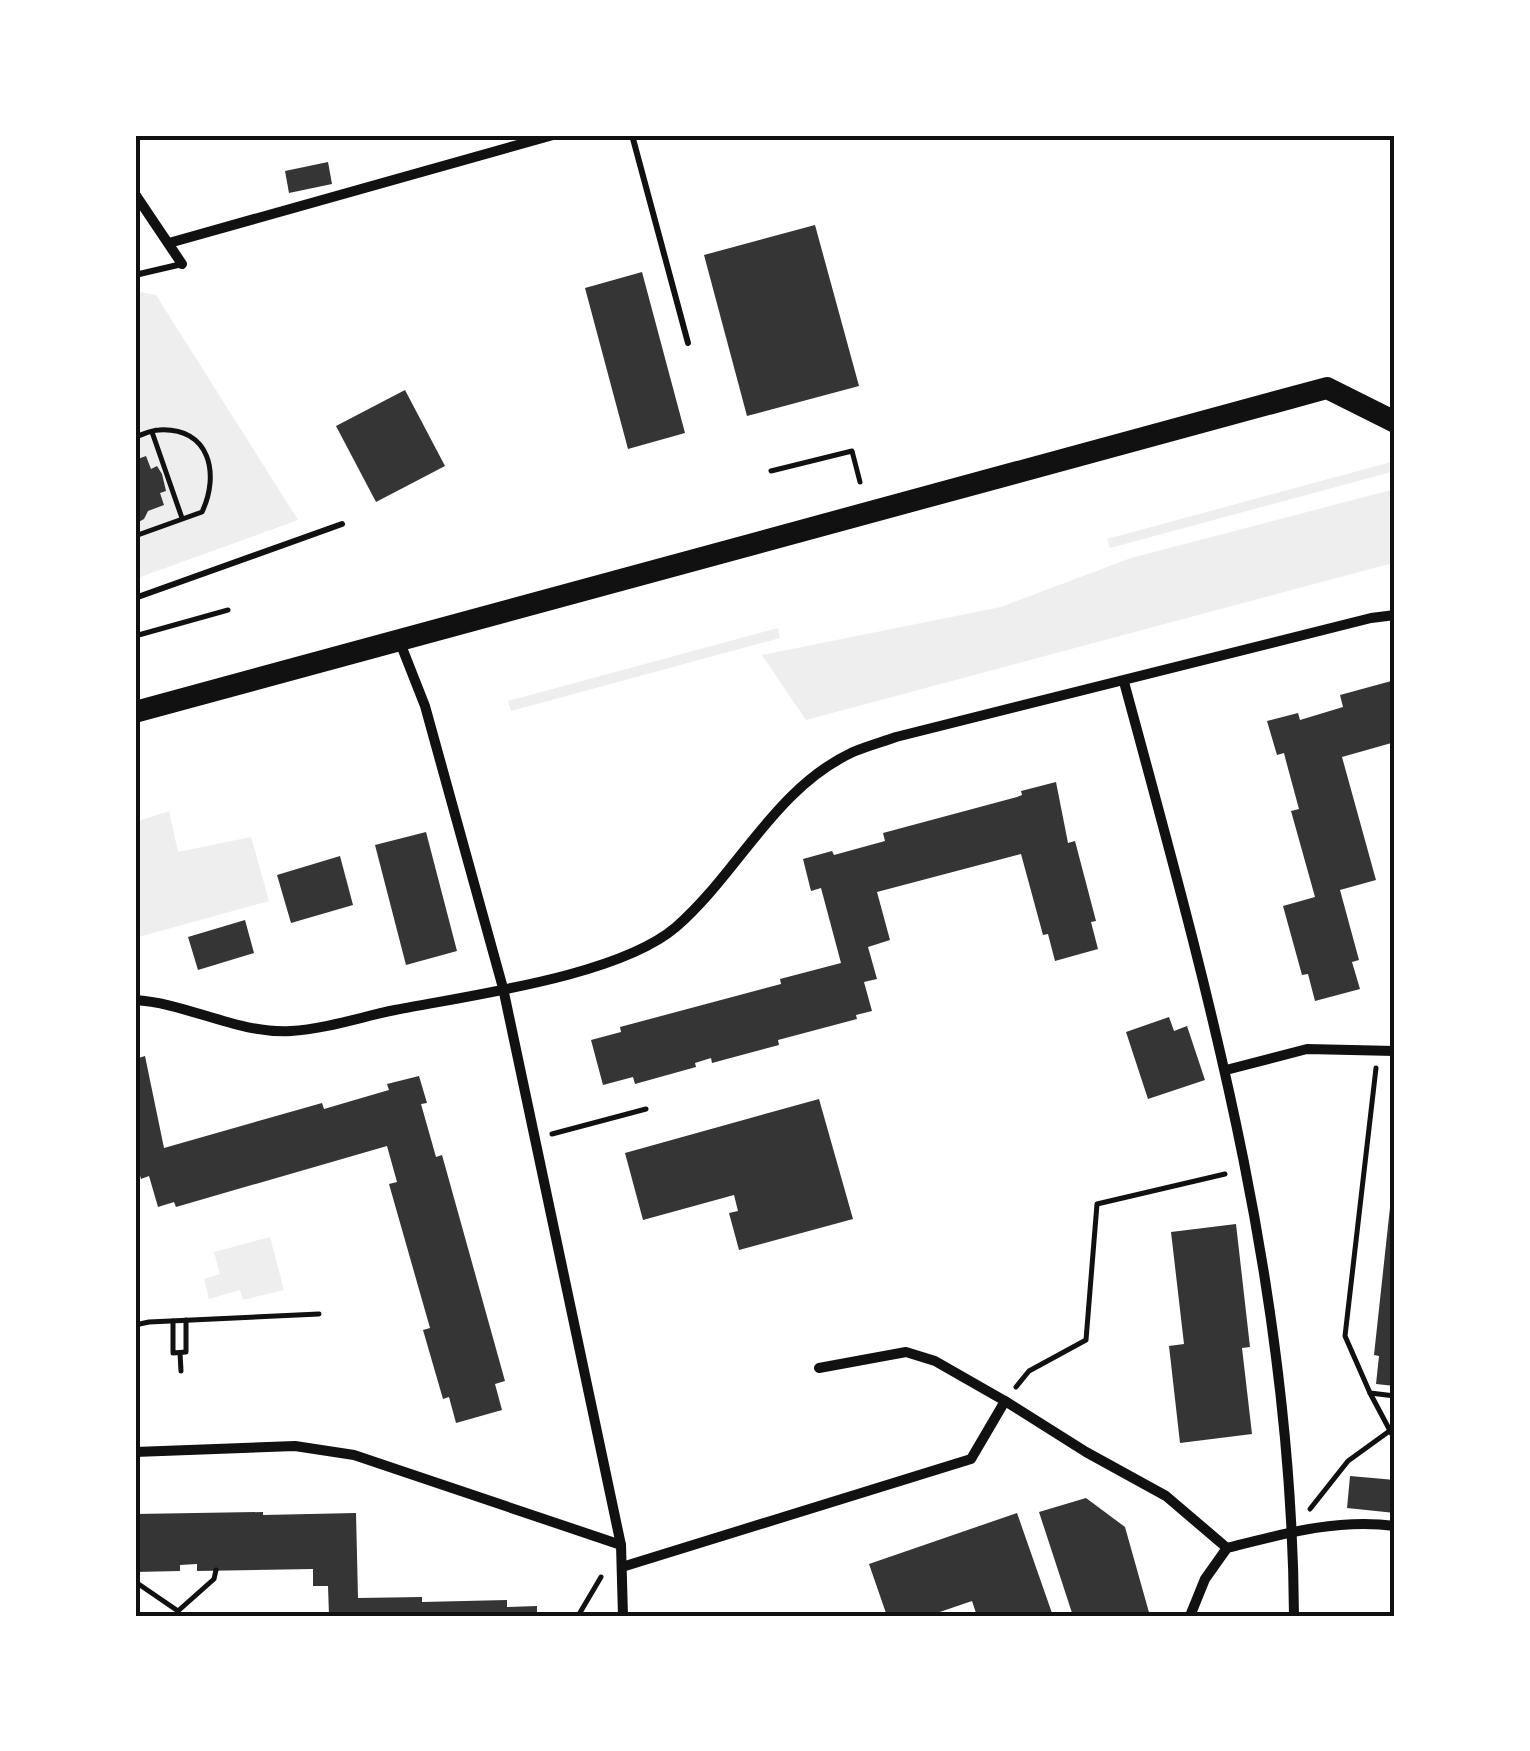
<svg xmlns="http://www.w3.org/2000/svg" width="1530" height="1751" viewBox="0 0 1530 1751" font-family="'Noto Sans',sans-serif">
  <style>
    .green { fill: #eee }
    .building { fill: #353535 }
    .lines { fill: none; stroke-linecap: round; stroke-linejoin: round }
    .path { stroke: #111; stroke-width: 5 }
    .service { stroke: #111; stroke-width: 6 }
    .minor { stroke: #111; stroke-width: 10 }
    .primary { stroke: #111; stroke-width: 22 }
    .neatline { fill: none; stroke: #111; stroke-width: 4 }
  </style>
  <rect width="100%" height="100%" fill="#fff"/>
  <g class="green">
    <polygon points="135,291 156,295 298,520 135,579"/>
    <polygon points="1395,461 1395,471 1110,548 1107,539"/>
    <polygon points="1395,489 1395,568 1389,564 806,720 762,655 1001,607 1131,558"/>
    <polygon points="778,628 780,638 511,711 508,701"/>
    <polygon points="169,811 178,852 251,837 269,901 135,938 135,822"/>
    <polygon points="270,1237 284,1290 243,1300 240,1290 209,1299 204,1279 220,1274 214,1252"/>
  </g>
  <g class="building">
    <polygon points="328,162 332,184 289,193 285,171"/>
    <polygon points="815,225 859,386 747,416 704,255"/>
    <polygon points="642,272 685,433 628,449 585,288"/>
    <polygon points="405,390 445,466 376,502 336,426"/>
    <polygon points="146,456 151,469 157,466 162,474 166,491 160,493 164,505 148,511 144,519 135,524 135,460"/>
    <polygon points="1395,680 1395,742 1342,757 1376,880 1340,890 1359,960 1352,962 1360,989 1315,1001 1308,974 1302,975 1283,906 1315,897 1291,811 1299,809 1286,761 1284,753 1277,755 1267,721 1298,713 1300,720 1343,707 1340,695"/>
    <polygon points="1056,782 1068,843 1075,841 1096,921 1091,922 1098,949 1055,961 1048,934 1043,935 1021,854 877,892 890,940 868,947 877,979 864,982 872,1011 856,1015 857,1019 778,1040 779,1045 712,1063 711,1058 695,1063 696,1067 635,1084 633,1077 603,1085 591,1040 621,1032 620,1027 781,984 780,979 841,963 821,888 811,891 803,859 832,851 834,855 885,841 883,833 1017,797 1022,795 1021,791"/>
    <polygon points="426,832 457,951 406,965 375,845"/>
    <polygon points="340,856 353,905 291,923 277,875"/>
    <polygon points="245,920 254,953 198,970 188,937"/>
    <polygon points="1169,1017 1174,1031 1187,1026 1205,1080 1148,1099 1126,1032"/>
    <polygon points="145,1056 164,1148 322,1103 324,1109 382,1092 389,1090 387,1084 419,1076 427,1103 421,1104 436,1157 442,1155 505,1381 495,1384 502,1410 456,1423 449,1397 443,1399 423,1330 430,1328 389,1184 397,1182 387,1146 176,1207 174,1202 158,1207 149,1176 141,1179 135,1159 135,1059"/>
    <polygon points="819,1099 853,1219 739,1250 729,1213 738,1211 734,1195 643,1220 625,1153"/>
    <polygon points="1392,1189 1395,1189 1395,1386 1376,1384 1379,1356 1374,1355"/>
    <polygon points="1236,1224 1250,1347 1242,1348 1252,1434 1180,1443 1169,1346 1184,1344 1171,1232"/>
    <polygon points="1350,1476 1395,1480 1395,1513 1347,1508"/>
    <polygon points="1086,1498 1125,1527 1150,1616 1073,1616 1039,1512"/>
    <polygon points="263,1512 263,1515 356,1513 358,1598 422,1597 422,1602 507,1600 507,1607 537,1606 537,1616 329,1616 328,1586 313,1586 313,1569 197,1571 197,1564 180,1565 180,1571 135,1572 135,1514"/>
    <polygon points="1017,1513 1053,1616 977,1616 972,1601 928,1616 887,1616 869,1564"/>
  </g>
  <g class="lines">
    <g class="path">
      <polyline points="152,432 182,518"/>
      <path d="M135,437C142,435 151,430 159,430C210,427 220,474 202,512L135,536"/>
      <polyline points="771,471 852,451 860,482"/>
      <polyline points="135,636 228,610"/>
      <polyline points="1376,1068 1345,1336 1370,1393 1395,1396"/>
      <polyline points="552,1134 646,1109"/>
      <polyline points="173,1321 173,1353 186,1352 186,1320"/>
      <polyline points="135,1325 149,1322 319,1314"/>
      <polyline points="180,1353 181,1371"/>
      <polyline points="1016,1387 1029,1371 1086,1340 1097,1204 1225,1174"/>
      <polyline points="1370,1393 1395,1440"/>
      <polyline points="1310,1509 1348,1461 1395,1427"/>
      <polyline points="136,1572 137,1583 178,1611 178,1616"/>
      <polyline points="178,1611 214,1579 216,1570"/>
      <polyline points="578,1616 601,1577"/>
    </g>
    <g class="service">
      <polyline points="632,135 688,343"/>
      <polyline points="135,275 182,264"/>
      <polyline points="135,598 342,524"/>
    </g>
    <g class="minor">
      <polyline points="135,194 182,264"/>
      <polyline points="169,243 553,135"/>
      <polyline points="399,640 425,706 503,988 621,1545 623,1616"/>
      <path d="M1124,682C1209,995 1292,1288 1294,1616"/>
      <path d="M135,1000C187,1003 237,1034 291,1031C325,1029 361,1017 395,1010C471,995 619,976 676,927C738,873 775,788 853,752C867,746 882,742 896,737L1371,618L1395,615"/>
      <polyline points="1226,1070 1307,1049 1395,1051"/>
      <path d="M1005,1401L1086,1452L1166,1496L1227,1548C1282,1534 1338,1518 1395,1526"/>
      <polyline points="135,1452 295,1446 354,1455 621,1545"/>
      <polyline points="622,1567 971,1459 1005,1401 935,1361 906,1352 819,1368"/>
      <polyline points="1190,1616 1205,1579 1227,1548"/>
    </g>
    <polyline class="primary" points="135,712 1327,388 1395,422"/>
  </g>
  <rect width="1530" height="1751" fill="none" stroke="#ffffff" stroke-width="275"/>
  <rect x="138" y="138" width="1254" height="1476" class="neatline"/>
</svg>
